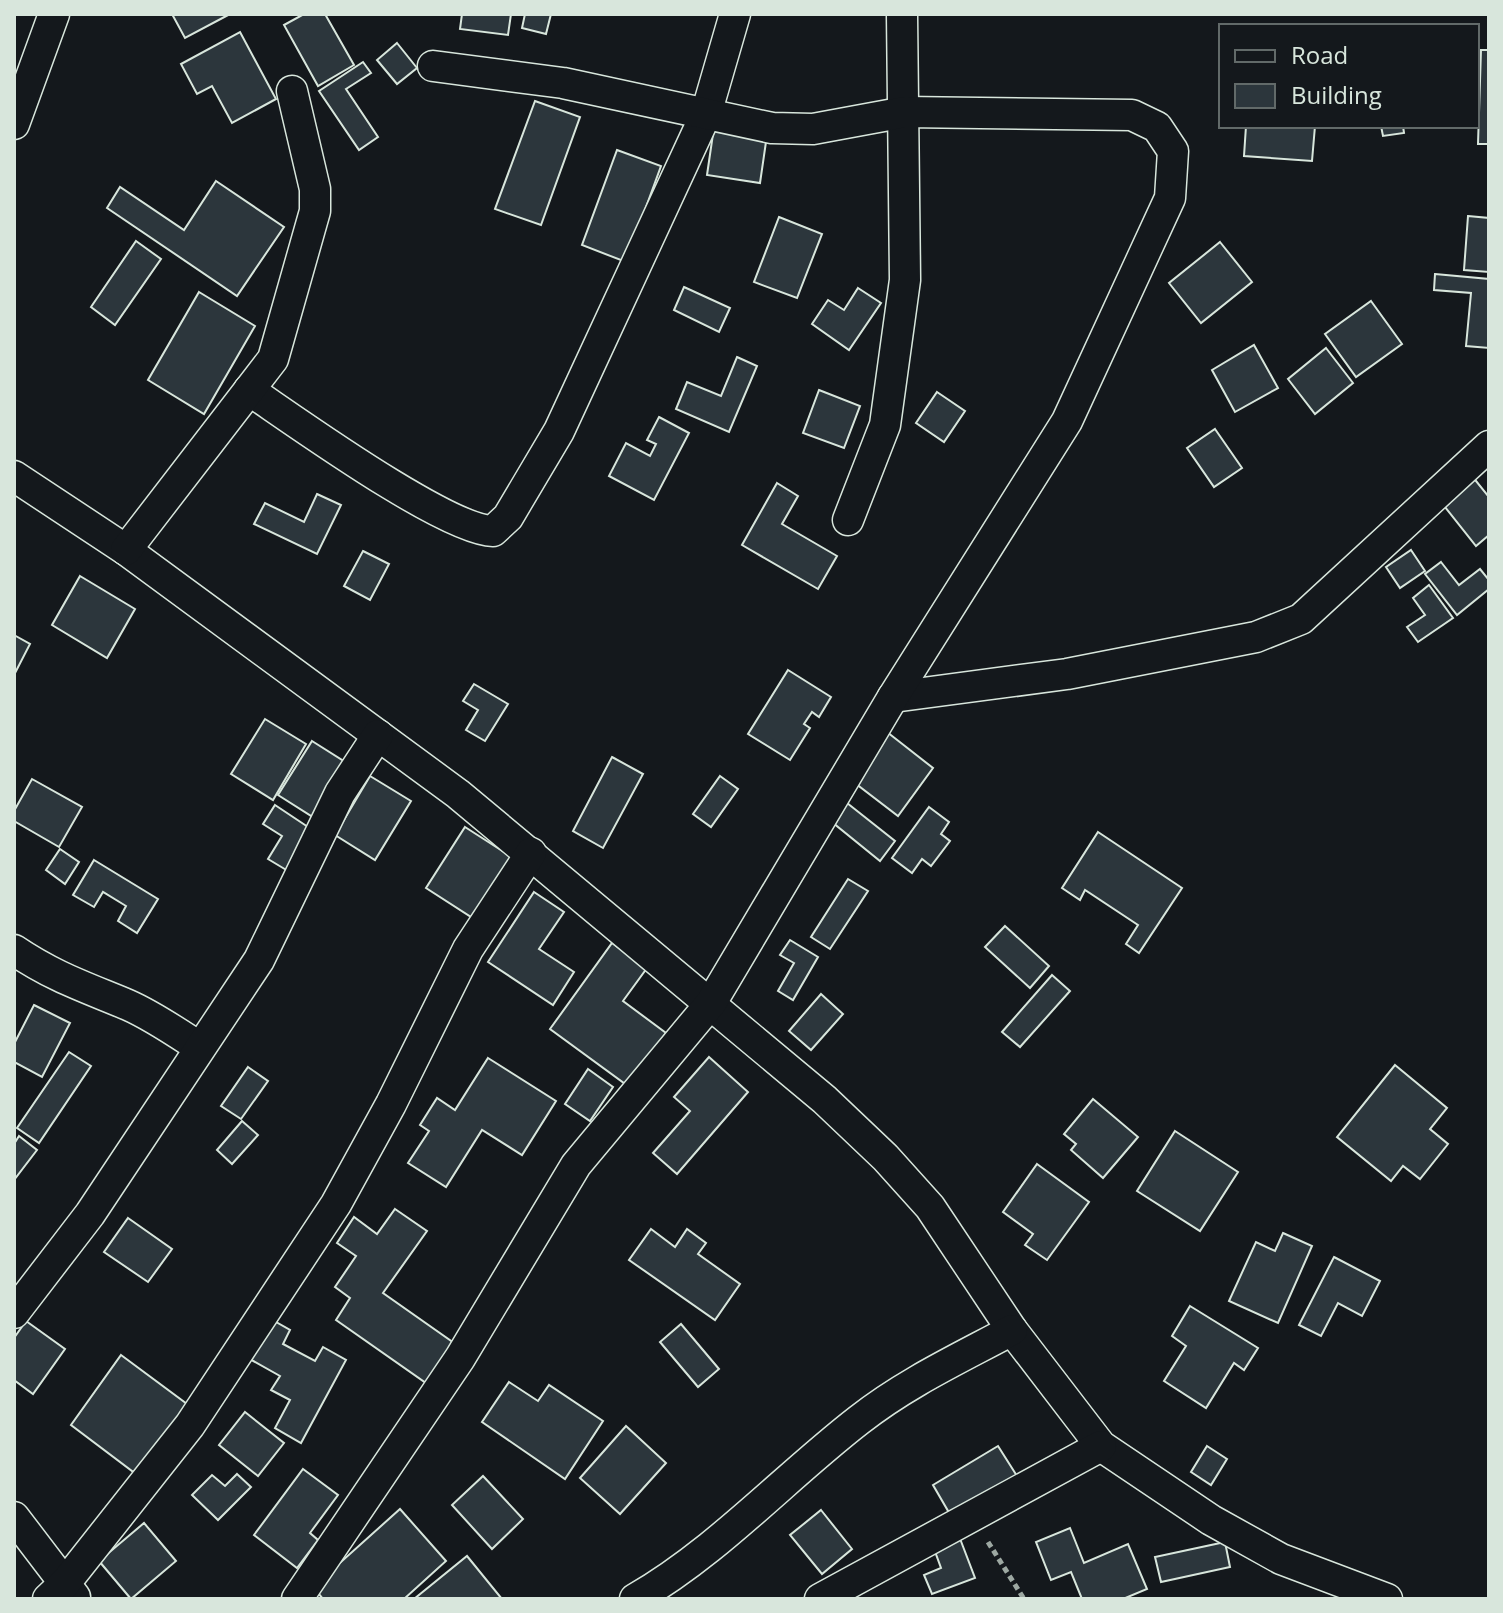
<svg xmlns="http://www.w3.org/2000/svg" width="1503" height="1613" viewBox="0 0 1503 1613" font-family="'Open Sans',sans-serif">
  <style>
    .building { fill: #2c363c; stroke: #d8e6dc; stroke-width: 2 }
    .lines { fill: none; stroke-linecap: round; stroke-linejoin: round }
    .street-casing { stroke: #d8e6dc; stroke-width: 33 }
    .path { stroke: #9da8a2; stroke-width: 5; stroke-dasharray: 6 4; stroke-linecap: butt }
    .street { stroke: #14181c; stroke-width: 30 }
  </style>
  <rect width="100%" height="100%" fill="#14181c"/>
  <g class="building">
    <polygon points="172,14 230,14 185,38"/>
    <polygon points="304,14 325,14 354,65 318,86 284,25"/>
    <polygon points="462,14 511,14 508,35 460,29"/>
    <polygon points="525,14 551,14 546,34 522,28"/>
    <polygon points="240,32 276,99 232,123 212,86 197,94 181,64"/>
    <polygon points="397,43 417,68 397,84 377,60"/>
    <polygon points="1481,50 1489,50 1489,144 1478,144"/>
    <polygon points="363,62 371,73 346,89 378,137 359,150 319,91"/>
    <polygon points="535,101 580,117 541,225 495,209"/>
    <polygon points="1246,126 1315,126 1312,161 1244,156"/>
    <polygon points="1381,126 1403,126 1404,133 1383,136"/>
    <polygon points="714,127 767,135 760,183 707,175"/>
    <polygon points="617,150 661,166 626,262 582,245"/>
    <polygon points="216,181 284,227 237,296 107,208 120,187 184,230"/>
    <polygon points="1468,216 1489,218 1489,272 1464,270"/>
    <polygon points="779,217 822,234 797,298 754,282"/>
    <polygon points="136,241 161,259 115,325 91,307"/>
    <polygon points="1220,242 1252,282 1201,323 1169,283"/>
    <polygon points="1435,274 1489,279 1489,348 1466,346 1471,293 1434,290"/>
    <polygon points="684,287 730,308 719,332 674,310"/>
    <polygon points="858,288 881,303 849,350 812,324 828,300 844,310"/>
    <polygon points="199,292 255,326 204,414 148,380"/>
    <polygon points="1371,301 1402,344 1356,377 1325,334"/>
    <polygon points="1254,345 1278,388 1235,412 1212,370"/>
    <polygon points="1326,348 1353,383 1315,414 1288,379"/>
    <polygon points="737,357 757,366 729,432 676,409 687,382 721,396"/>
    <polygon points="819,390 860,406 844,448 803,433"/>
    <polygon points="937,392 965,411 944,442 916,423"/>
    <polygon points="659,417 689,433 654,500 609,476 626,443 650,456 656,444 647,440"/>
    <polygon points="1215,429 1242,468 1214,487 1187,448"/>
    <polygon points="1472,476 1489,497 1489,535 1476,546 1441,502"/>
    <polygon points="777,483 798,496 782,524 837,556 818,589 742,545"/>
    <polygon points="317,494 341,505 317,554 254,524 265,503 304,522"/>
    <polygon points="1411,550 1425,571 1400,588 1386,567"/>
    <polygon points="363,551 389,564 370,600 344,586"/>
    <polygon points="1441,562 1459,585 1480,569 1489,580 1489,589 1457,615 1425,574"/>
    <polygon points="80,576 135,609 107,658 52,625"/>
    <polygon points="1429,585 1453,618 1418,642 1407,627 1425,615 1413,598"/>
    <polygon points="14,635 30,644 14,675"/>
    <polygon points="788,670 831,697 819,717 812,712 804,724 810,728 790,760 748,734"/>
    <polygon points="474,684 508,704 485,741 466,730 478,710 463,701"/>
    <polygon points="265,719 306,744 273,800 231,774"/>
    <polygon points="887,732 933,768 898,816 851,780"/>
    <polygon points="312,741 350,765 316,819 278,795"/>
    <polygon points="612,757 643,774 603,848 573,831"/>
    <polygon points="370,776 411,801 375,860 335,835"/>
    <polygon points="720,776 738,789 711,827 693,814"/>
    <polygon points="32,779 82,807 59,847 14,821 14,811"/>
    <polygon points="842,799 895,841 880,861 827,818"/>
    <polygon points="275,805 314,831 288,871 268,859 282,836 263,824"/>
    <polygon points="929,807 949,822 941,834 950,841 931,866 922,859 912,873 892,858"/>
    <polygon points="465,827 521,863 482,924 426,888"/>
    <polygon points="1098,832 1182,888 1139,953 1126,944 1138,925 1085,890 1080,900 1062,888"/>
    <polygon points="60,849 79,862 65,884 46,870"/>
    <polygon points="94,860 158,899 137,933 118,921 126,906 103,892 94,907 73,895"/>
    <polygon points="848,879 868,891 830,949 811,937"/>
    <polygon points="534,892 564,912 539,949 574,972 553,1005 488,962"/>
    <polygon points="1005,926 1049,966 1030,988 985,947"/>
    <polygon points="790,940 818,957 793,1000 778,991 794,963 780,955"/>
    <polygon points="612,943 647,968 623,1001 666,1033 628,1086 550,1029"/>
    <polygon points="1052,975 1070,991 1020,1047 1002,1032"/>
    <polygon points="821,994 843,1014 811,1050 789,1031"/>
    <polygon points="34,1005 70,1023 42,1077 14,1062 14,1044"/>
    <polygon points="69,1052 91,1066 39,1143 17,1128"/>
    <polygon points="709,1057 748,1092 677,1174 653,1153 690,1111 674,1097"/>
    <polygon points="488,1058 556,1101 522,1155 482,1130 446,1187 408,1163 429,1131 420,1125 437,1098 455,1110"/>
    <polygon points="1395,1065 1447,1108 1430,1129 1448,1144 1420,1179 1403,1166 1391,1181 1337,1137"/>
    <polygon points="248,1067 268,1081 241,1119 221,1106"/>
    <polygon points="588,1069 613,1087 590,1121 565,1104"/>
    <polygon points="1093,1099 1138,1137 1103,1178 1071,1150 1076,1144 1064,1134"/>
    <polygon points="242,1121 258,1135 232,1164 217,1150"/>
    <polygon points="1175,1131 1238,1172 1200,1231 1137,1191"/>
    <polygon points="19,1136 37,1150 14,1180 14,1144"/>
    <polygon points="1037,1164 1089,1202 1047,1260 1025,1245 1033,1234 1003,1212"/>
    <polygon points="395,1209 427,1231 383,1293 454,1343 426,1383 336,1320 350,1298 335,1287 356,1256 337,1243 354,1217 377,1234"/>
    <polygon points="128,1218 172,1249 148,1282 104,1252"/>
    <polygon points="651,1229 675,1247 687,1229 706,1243 698,1254 740,1284 715,1320 629,1260"/>
    <polygon points="1283,1233 1312,1246 1278,1323 1229,1301 1256,1242 1275,1251"/>
    <polygon points="1334,1257 1380,1281 1362,1316 1338,1303 1321,1336 1299,1325"/>
    <polygon points="1190,1306 1258,1348 1244,1370 1234,1363 1206,1408 1164,1381 1186,1346 1172,1336"/>
    <polygon points="269,1318 290,1330 283,1344 315,1361 323,1347 346,1360 301,1443 275,1428 290,1400 271,1390 280,1376 248,1358"/>
    <polygon points="26,1321 65,1349 33,1394 14,1380 14,1338"/>
    <polygon points="681,1324 719,1369 698,1387 660,1342"/>
    <polygon points="121,1355 187,1404 136,1474 71,1425"/>
    <polygon points="509,1382 538,1401 549,1385 603,1421 565,1479 482,1422"/>
    <polygon points="245,1412 284,1443 258,1476 219,1445"/>
    <polygon points="626,1426 666,1463 620,1514 580,1478"/>
    <polygon points="998,1446 1017,1476 951,1516 933,1485"/>
    <polygon points="1207,1446 1227,1459 1211,1485 1191,1472"/>
    <polygon points="303,1469 338,1495 310,1533 318,1540 297,1568 254,1535"/>
    <polygon points="237,1474 251,1487 218,1520 192,1495 212,1475 225,1486"/>
    <polygon points="483,1476 523,1519 492,1549 452,1505"/>
    <polygon points="400,1509 446,1561 404,1599 323,1599 313,1587"/>
    <polygon points="821,1510 852,1549 822,1574 790,1535"/>
    <polygon points="144,1523 176,1561 131,1599 99,1561"/>
    <polygon points="1070,1528 1084,1563 1128,1544 1147,1589 1123,1599 1082,1599 1071,1572 1051,1580 1036,1542"/>
    <polygon points="959,1536 975,1578 932,1594 924,1575 941,1568 933,1546"/>
    <polygon points="1225,1542 1230,1567 1161,1582 1155,1557"/>
    <polygon points="467,1556 502,1599 414,1599"/>
  </g>
  <g class="lines">
    <g class="street-casing">
      <g id="street">
        <polyline points="14,124 54,14"/>
        <path d="M249,390C295,421 446,530 493,531L508,517L559,431L706,114L735,14"/>
        <polyline points="14,476 126,550 458,794 825,1100 885,1157 930,1207 1012,1330 1101,1446 1211,1520 1281,1559 1387,1599"/>
        <polyline points="848,520 885,425 905,280 902,14"/>
        <polyline points="126,550 273,359 315,211 315,189 292,91"/>
        <polyline points="893,697 1067,674 1256,637 1301,619 1489,446"/>
        <path d="M14,950C54,977 85,987 128,1005C153,1016 176,1032 199,1047"/>
        <polyline points="14,1313 90,1214 259,960 340,793 378,735"/>
        <polyline points="14,1517 75,1597"/>
        <polyline points="48,1599 66,1582 190,1425 336,1204 391,1104 468,949 531,853"/>
        <polyline points="297,1599 460,1358 576,1165 711,1003 893,697 1067,421 1170,198 1173,151 1157,127 1132,115 905,112 813,129 772,128 563,83 433,66"/>
        <path d="M635,1599C717,1552 784,1478 859,1420C906,1383 960,1358 1012,1330"/>
        <polyline points="820,1599 1101,1446"/>
      </g>
    </g>
    <polyline class="path" points="988,1542 1024,1599"/>
    <use href="#street" class="street"/>
  </g>
  <rect width="1503" height="1613" fill="none" stroke="#d8e6dc" stroke-width="32"/>
  <rect x="1219" y="24" width="260" height="104" fill="#14181c" stroke="#626a69" stroke-width="2"/>
  <rect x="1235" y="50" width="40" height="12" fill="#14181c" stroke="#626a69" stroke-width="2"/>
  <text x="1291" y="64" font-size="24" fill="#d8e6dc">Road</text>
  <rect x="1235" y="84" width="40" height="24" fill="#2c363c" stroke="#626a69" stroke-width="2"/>
  <text x="1291" y="104" font-size="24" fill="#d8e6dc">Building</text>
</svg>
